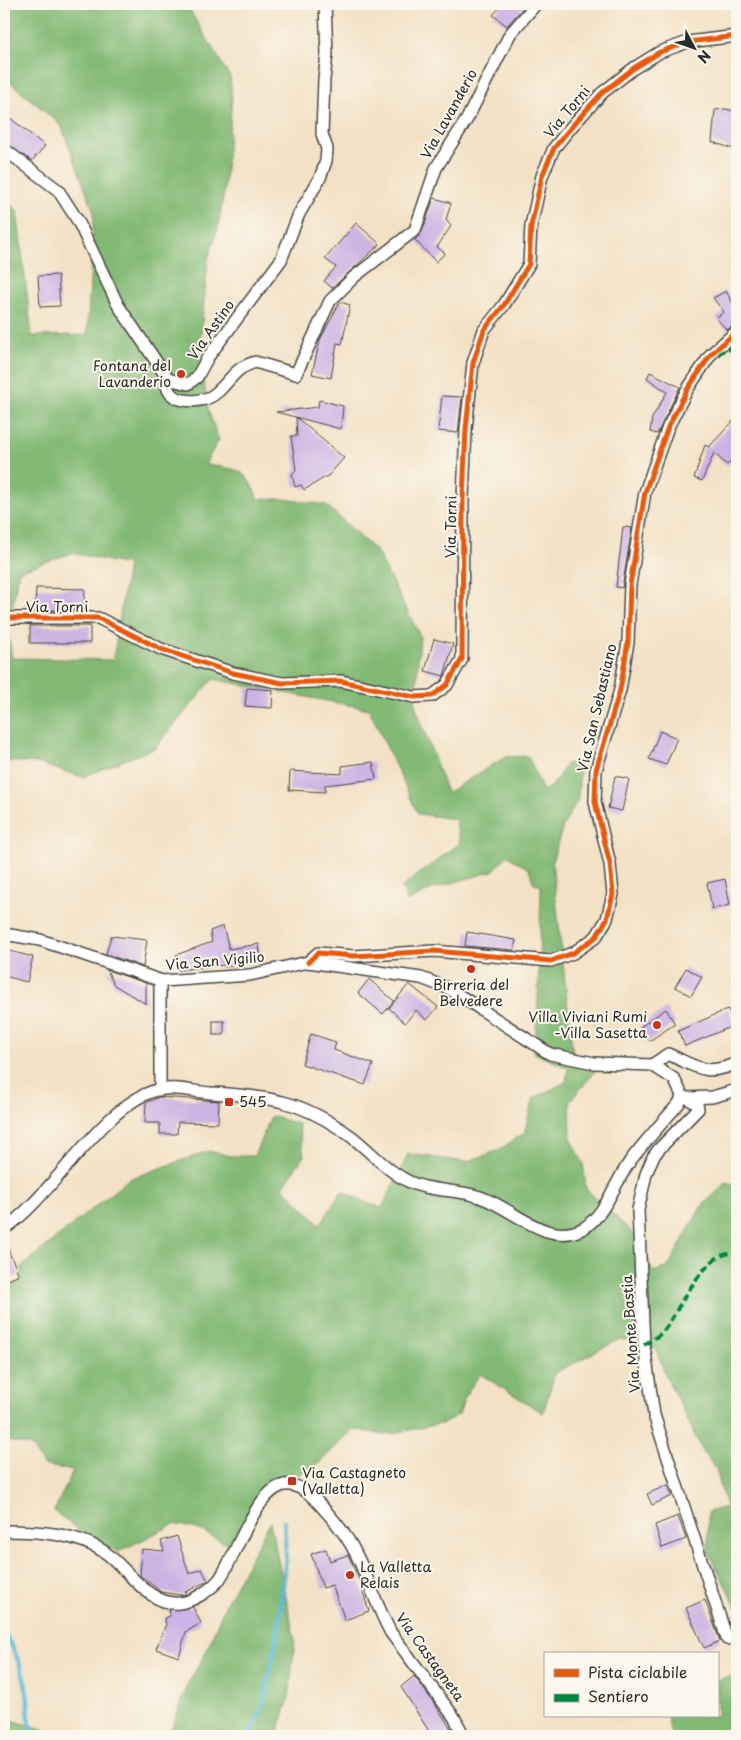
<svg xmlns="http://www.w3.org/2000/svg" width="741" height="1740" viewBox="0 0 741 1740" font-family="'Playpen Sans',sans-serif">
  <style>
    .forest { fill: #82b975; stroke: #567250; fill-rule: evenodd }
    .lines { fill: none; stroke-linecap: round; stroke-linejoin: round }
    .stream { stroke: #5bbbd9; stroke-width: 4.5 }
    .building { fill: #ccb3e3 }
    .minor-casing { stroke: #494642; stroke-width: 14 }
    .minor { stroke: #fff; stroke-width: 11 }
    .quiet { stroke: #00873e; stroke-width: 4; stroke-dasharray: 8 4; stroke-linecap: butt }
    .cycleway-casing { stroke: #fbf7ec; stroke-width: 8 }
    .cycleway { stroke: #e8590c; stroke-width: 5 }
    .poi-dot { fill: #c8321e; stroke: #fbf7ec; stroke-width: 2 }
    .labels { text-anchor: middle; stroke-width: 4; stroke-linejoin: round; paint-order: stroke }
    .street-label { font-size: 14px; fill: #2b2b2b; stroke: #fbf7ec }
    .poi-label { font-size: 14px; fill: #2b2b2b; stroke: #fbf7ec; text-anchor: start }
  </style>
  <rect width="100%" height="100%" fill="#fbf7ec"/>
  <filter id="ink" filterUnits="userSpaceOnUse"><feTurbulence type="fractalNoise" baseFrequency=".02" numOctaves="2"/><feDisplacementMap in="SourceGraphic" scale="10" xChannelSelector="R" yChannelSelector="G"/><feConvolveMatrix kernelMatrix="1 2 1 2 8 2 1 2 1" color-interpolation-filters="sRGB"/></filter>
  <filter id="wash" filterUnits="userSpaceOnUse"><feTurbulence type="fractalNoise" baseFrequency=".0096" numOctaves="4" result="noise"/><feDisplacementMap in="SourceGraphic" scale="20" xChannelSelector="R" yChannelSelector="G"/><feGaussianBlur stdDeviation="1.12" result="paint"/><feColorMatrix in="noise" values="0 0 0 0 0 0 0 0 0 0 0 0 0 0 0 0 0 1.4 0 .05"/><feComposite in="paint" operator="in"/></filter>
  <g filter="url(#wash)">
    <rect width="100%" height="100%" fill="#f3e1c5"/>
    <g class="forest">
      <path d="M4,4H186L230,77L232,99L224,192L218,228L208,259L199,354L209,413L219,440L205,464C239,471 244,465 258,499H284L326,505L377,552L420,636L415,705L447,793L505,757L528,756L543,791L553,785L567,763L580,765L578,800L563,826L552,862L573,1056L604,1061L570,1101L571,1138L583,1163L586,1189L636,1236L653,1272L668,1267L701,1207L727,1182L737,1186V1608L708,1552V1512L726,1507L716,1469L704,1454L665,1374L656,1349L635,1341L620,1339L555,1373L543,1413L480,1374L465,1396L459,1414L445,1423L384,1435L354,1429L319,1463L286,1482L250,1512L229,1545L198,1529L174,1524L118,1552L82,1533L54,1511L73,1471L43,1465L31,1446L4,1440V1290L21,1280L22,1266L129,1179L209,1151L230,1156H254L271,1116L298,1124L304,1156L283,1187L320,1225L342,1191L367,1203L382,1208L408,1154L466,1162L497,1151L524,1133L534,1098L566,1082L568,1068L534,1053L538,1003L541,886L533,882L529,869L507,856L493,871L432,889L407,902L402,887L460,843L455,819L418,814L369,709L213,679L155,748L82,777L38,763L4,761V199L17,210L32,336L87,335L94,212L61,125L4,77ZM72,553L128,565L113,660L12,658L8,629L19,571Z"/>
      <polygon points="270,1522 295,1640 289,1698 277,1736 169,1736 188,1684 206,1652 225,1605"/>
      <polygon points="737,1676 737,1736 671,1736 667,1716 717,1716 717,1680"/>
      <polygon points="4,1718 46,1730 53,1736 4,1736"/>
    </g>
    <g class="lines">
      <g class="stream">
        <path d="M4,1632C15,1650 24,1673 27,1694C30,1709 26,1723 35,1736"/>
        <polyline points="249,1736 263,1706 279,1627 286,1556 284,1521"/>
      </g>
    </g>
    <g id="blocks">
      <g class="building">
        <polygon points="503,4 526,4 507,26 493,15"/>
        <polygon points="726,109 737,112 737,150 712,142 715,110"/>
        <polygon points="4,113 45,146 32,161 4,142"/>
        <polygon points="434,198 451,203 446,220 451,226 437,247 445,253 436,262 415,240 422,232"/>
        <polygon points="356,223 380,244 332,288 324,281 336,267 325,259"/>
        <polygon points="58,275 60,306 40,307 38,276"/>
        <polygon points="726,291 732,302 737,300 737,324 727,330 716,318 724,312 713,298"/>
        <polygon points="340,302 350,305 342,344 337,343 331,378 312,374 320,340"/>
        <polygon points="650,372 680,387 657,434 650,432 652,418 667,392 647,378"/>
        <polygon points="442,396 462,397 458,433 438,431"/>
        <polygon points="319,400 343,406 341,429 276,412 318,407"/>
        <polygon points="296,417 344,458 329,475 304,490 301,485 295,487 292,474 296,470 291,436 297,436"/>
        <polygon points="737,417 737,456 727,465 714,453 702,481 694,478 705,445 709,447"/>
        <polygon points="623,527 632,528 622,588 616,587"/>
        <polygon points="36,588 85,589 84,610 35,610"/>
        <rect x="30" y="626" width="60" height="17"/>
        <polygon points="434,639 453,644 444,676 425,671"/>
        <polygon points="247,688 273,690 272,708 245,706"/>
        <polygon points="660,731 677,738 666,765 649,759"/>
        <polygon points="373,762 376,779 325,785 325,792 289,790 290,771 342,774 342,766"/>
        <polygon points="615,776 629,779 622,811 608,808"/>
        <polygon points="725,879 730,905 712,909 707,883"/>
        <polygon points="223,926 229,949 259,944 261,961 225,967 224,965 178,970 176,955 212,942 210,931"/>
        <polygon points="467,932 516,940 514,950 465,946"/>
        <polygon points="111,936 147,940 143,967 106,954"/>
        <polygon points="6,950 33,957 27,982 4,976"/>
        <polygon points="686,968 702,977 691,996 675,987"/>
        <polygon points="107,970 146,983 146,1004 114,985"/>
        <polygon points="369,979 394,1001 383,1014 358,993"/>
        <polygon points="409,984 438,1007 427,1020 416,1010 405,1023 389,1008"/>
        <polygon points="666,1009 675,1024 649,1041 640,1027"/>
        <polygon points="728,1009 735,1025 685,1046 678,1031"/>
        <rect x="213" y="1021" width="11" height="14"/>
        <polygon points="311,1034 336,1042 334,1050 373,1064 365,1085 302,1064"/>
        <polygon points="159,1097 219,1101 218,1123 178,1122 177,1134 160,1134 160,1123 145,1123 146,1103"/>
        <polygon points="4,1240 19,1275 4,1282"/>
        <polygon points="668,1485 672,1496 652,1505 647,1494"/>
        <polygon points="678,1516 686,1539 662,1548 655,1525"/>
        <polygon points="177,1536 189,1574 202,1569 208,1581 185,1592 186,1594 179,1595 161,1592 140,1575 142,1549 164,1551 161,1541"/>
        <polygon points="326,1549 330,1561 348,1555 359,1580 369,1611 345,1620 332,1585 323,1588 311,1554"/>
        <polygon points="705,1600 720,1641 704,1648 686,1608"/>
        <polygon points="193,1607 201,1623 186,1632 179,1657 156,1649 166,1624 164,1618 170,1616 169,1610"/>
        <polygon points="414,1676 434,1703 456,1736 432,1736 401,1687"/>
      </g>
    </g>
  </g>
  <g filter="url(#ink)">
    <use href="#blocks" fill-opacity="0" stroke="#494642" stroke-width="1"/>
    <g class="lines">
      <g class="minor-casing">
        <g id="minor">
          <polyline points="4,149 58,190 78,221 118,305 168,379 188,384 197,377 208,357 281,260 299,214 320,178 326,161 327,149 322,134 324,79 327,54 325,4"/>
          <path d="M168,379C162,401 192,404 208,398C221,393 229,377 240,369C244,366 250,364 255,362L296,374L330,301L354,277L415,230L436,168L467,119L510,34L536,4"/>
          <polyline points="4,618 98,618 161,649 233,673 282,683 341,681 414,697 432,696 447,685 462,659 463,498 466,429 473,363 484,330 504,305 529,264 531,226 542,176 554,148 572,126 602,93 634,68 660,52 688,42 737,36"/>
          <polyline points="4,934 40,940 162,981 250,975 308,962 421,978 448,988 550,1054 594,1063 652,1065 674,1079 682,1095"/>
          <polyline points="308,962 318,953 354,956 434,951 551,961 573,953 596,937 607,919 613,894 610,864 595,802 596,770 620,690 628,642 630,585 645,492 668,427 687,390 711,354 737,331"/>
          <path d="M652,1065L668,1054C697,1067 706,1077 737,1063"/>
          <polyline points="160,1090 160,986 162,981"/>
          <polyline points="688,1098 712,1097 737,1090"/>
          <polyline points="689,1099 697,1104 698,1109 659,1149 653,1157 646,1174 638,1210 644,1345 654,1415 727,1639"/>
          <path d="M4,1229C53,1196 103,1104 157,1090C173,1086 195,1092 211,1093C270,1096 303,1101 352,1137C369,1150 385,1169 404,1179C428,1193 455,1188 480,1197C504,1205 524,1224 547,1231C560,1235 573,1234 584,1228C607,1213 615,1181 631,1160C646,1140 664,1121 680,1102L682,1095"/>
          <path d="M4,1531C37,1531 78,1533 106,1553C127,1568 149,1606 179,1603C192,1602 209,1591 218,1581C235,1561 257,1481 290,1485C305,1487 313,1497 323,1508C335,1521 348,1537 356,1554C369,1579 377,1608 391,1633L454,1717L464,1736"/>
        </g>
      </g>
      <use href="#minor" class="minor"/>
      <g class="quiet">
        <polyline points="716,353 737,347"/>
        <path d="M644,1345C651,1340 661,1335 665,1329C678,1311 709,1243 737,1255"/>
      </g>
      <g class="cycleway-casing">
        <g id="cycleway">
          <polyline points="4,618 98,618 161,649 233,673 282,683 341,681 414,697 432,696 447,685 462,659 463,498 466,429 473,363 484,330 504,305 529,264 531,226 542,176 554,148 572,126 602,93 634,68 660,52 688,42 737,36"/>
          <polyline points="308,962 318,953 354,956 434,951 551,961 573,953 596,937 607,919 613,894 610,864 595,802 596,770 620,690 628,642 630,585 645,492 668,427 687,390 711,354 737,331"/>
        </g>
      </g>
      <use href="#cycleway" class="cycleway"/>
    </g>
  </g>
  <g class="poi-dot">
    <circle cx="181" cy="374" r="5"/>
    <circle cx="471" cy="969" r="5"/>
    <circle cx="657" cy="1025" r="5"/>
    <rect x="224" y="1097" width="10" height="10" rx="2.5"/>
    <rect x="287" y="1476" width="10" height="10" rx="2.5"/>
    <circle cx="350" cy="1575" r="5"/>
  </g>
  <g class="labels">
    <g class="street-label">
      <text transform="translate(567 112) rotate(-50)" y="5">Via Torni</text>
      <text transform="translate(449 114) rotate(-61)" y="5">Via Lavanderio</text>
      <text transform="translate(211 330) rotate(-55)" y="5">Via Astino</text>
      <text transform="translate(451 527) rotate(-89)" y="5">Via Torni</text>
      <text x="57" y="612">Via Torni</text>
      <text transform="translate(597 708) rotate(-77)" y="5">Via San Sebastiano</text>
      <text transform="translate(215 961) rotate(-5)" y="5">Via San Vigilio</text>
      <text transform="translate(631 1334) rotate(-94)" y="5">Via Monte Bastia</text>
      <text transform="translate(430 1657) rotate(54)" y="5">Via Castagneta</text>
    </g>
    <g class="poi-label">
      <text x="171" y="371" text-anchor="end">Fontana del<tspan x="171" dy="16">Lavanderio</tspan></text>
      <text x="471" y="990" text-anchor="middle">Birreria del<tspan x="471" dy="16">Belvedere</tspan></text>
      <text x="647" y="1022" text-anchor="end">Villa Viviani Rumi<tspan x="647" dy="16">-Villa Sasetta</tspan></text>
      <text x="239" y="1107">545</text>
      <text x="302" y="1478">Via Castagneto<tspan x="302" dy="16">(Valletta)</tspan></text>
      <text x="360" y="1572">La Valletta<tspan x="360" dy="16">Relais</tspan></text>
    </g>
  </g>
  <rect width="741" height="1740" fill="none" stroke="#fbf7ec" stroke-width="20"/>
  <rect x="544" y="1652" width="175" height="65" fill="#fbf7ec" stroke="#a8a59f"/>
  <rect x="554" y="1669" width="25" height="8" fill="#e8590c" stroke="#a8a59f"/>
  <text x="588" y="1678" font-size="15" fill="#2b2b2b">Pista ciclabile</text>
  <rect x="554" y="1694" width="25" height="8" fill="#00873e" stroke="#a8a59f"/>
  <text x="588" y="1702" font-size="15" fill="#2b2b2b">Sentiero</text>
  <g transform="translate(694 48) rotate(131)" stroke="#fbf7ec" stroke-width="4" paint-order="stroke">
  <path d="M0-4L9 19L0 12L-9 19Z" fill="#2b2b2b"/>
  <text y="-8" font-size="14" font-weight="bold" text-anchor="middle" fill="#2b2b2b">N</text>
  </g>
</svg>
